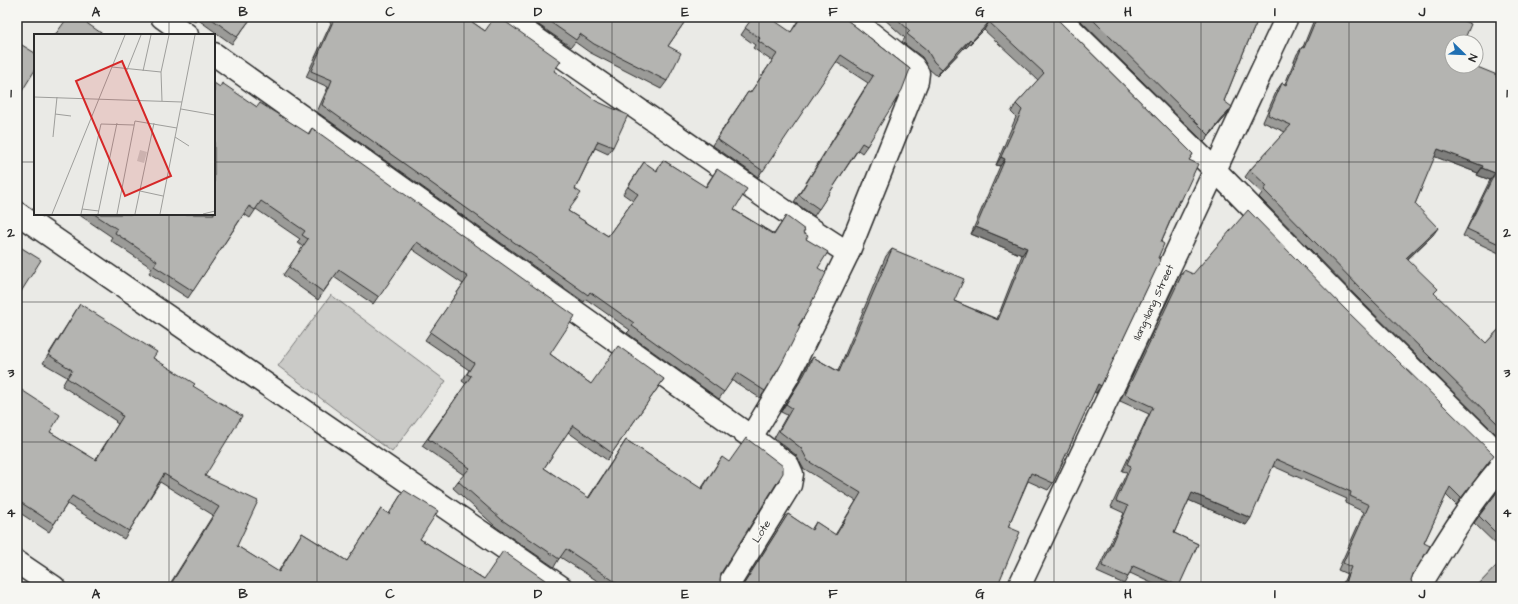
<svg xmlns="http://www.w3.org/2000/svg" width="1518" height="604" viewBox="0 0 1518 604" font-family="'Architects Daughter',sans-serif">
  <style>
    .grass { fill: #cacac7; stroke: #7a7a79 }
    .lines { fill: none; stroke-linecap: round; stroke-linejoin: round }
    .minor-casing { stroke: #2b2b2b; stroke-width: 25 }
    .trunk-casing { stroke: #2b2b2b; stroke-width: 25 }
    .minor { stroke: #f6f6f2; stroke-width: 22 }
    .trunk { stroke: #f6f6f2; stroke-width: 22 }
    .wall { fill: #9b9b98; stroke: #2b2b2b }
    .shaded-wall { fill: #7e7e7c; stroke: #2b2b2b }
    .building { fill: #b4b4b1; stroke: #2b2b2b }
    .grid { fill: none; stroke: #2b2b2b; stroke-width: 1; stroke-opacity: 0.55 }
    .labels { text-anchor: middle; stroke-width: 3.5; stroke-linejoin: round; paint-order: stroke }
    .street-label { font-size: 11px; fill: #2b2b2b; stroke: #f6f6f2 }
    .inset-road { fill: none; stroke: #9e9e9b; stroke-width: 1 }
    .view { fill: #d62828; fill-opacity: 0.15; stroke: #d62828; stroke-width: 2 }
    .inset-edge { fill: none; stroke: #2b2b2b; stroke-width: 2 }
    .neatline { fill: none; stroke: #2b2b2b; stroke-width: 1.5 }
    .grid-label { font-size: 13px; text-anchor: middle; font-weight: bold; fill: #2b2b2b }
  </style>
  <rect width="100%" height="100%" fill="#eaeae6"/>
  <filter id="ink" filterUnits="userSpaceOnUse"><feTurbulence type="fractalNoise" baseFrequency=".025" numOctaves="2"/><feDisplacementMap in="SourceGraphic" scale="8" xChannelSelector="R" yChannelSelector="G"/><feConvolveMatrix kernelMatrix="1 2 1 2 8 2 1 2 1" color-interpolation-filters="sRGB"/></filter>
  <g filter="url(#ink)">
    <polygon class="grass" points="331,295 446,381 392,452 278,366"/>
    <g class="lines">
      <g class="minor-casing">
        <g id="minor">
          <polyline points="162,17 187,35"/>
          <polyline points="505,17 805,225 848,253"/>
          <polyline points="1059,17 1215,170 1350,308 1501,456"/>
          <polyline points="214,54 751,437 788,465 792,474 790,485 727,587"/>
          <polyline points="17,213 561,587"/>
          <polyline points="751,437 788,376 848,253 917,81 918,73 914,67 850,17"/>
          <polyline points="1019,587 1287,17"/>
          <path d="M1419,587C1444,546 1469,504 1501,467"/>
        </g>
      </g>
      <g class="trunk-casing">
        <polyline id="trunk" points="17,562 54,587"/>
      </g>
      <use href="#minor" class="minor"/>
      <use href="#trunk" class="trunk"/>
    </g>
    <g class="wall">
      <polygon points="189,17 252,17 232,44 197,19 195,21"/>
      <polygon points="322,17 465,17 485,31 503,20 554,71 613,147 608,154 595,148 575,189 568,211 608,236 633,201 623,194 644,162 656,171 663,160 705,187 717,169 734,210 774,234 786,216 803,233 818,268 798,326 765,391 760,398 732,380 719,399 627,333 630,330 586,299 584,302 317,112 328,87 306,77 331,23"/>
      <polygon points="527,17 688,17 668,46 667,81 661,89 589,52 575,42 571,47"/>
      <polygon points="753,17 791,32 800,17 845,17 847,20 910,69 867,146 862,153 858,150 814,216 794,202 868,83 836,62 758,177 712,145 748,92 750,93 772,61 753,48 755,45 741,35"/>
      <polygon points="882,17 1055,17 1193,154 1189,160 1181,201 1176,208 1161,242 1101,386 1096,393 1094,392 1053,483 1048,490 1028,481 1008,527 742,587 788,514 811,530 816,522 835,535 856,501 803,468 796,455 774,438 787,415 781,412 799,382 808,364 813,357 838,371 886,256 892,249 954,301 997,319 1022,255 971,234 1000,166 996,165 1016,117 1011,112 1016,104 1038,80 984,30 966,48 965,47 937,76 929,69 922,57 902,42 905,38"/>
      <polygon points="1077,17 1259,17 1244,51 1224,101 1227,115 1204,142"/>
      <polygon points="1315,17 1454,17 1452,66 1496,77 1501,79 1501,254 1463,236 1490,180 1477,175 1478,173 1434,156 1415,204 1433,235 1407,260 1434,294 1486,343 1501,327 1501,439 1359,299 1259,197 1262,193 1245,177 1250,170 1285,132 1263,122 1277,90 1282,83 1285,84 1297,54 1302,47 1303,47"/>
      <polygon points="219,87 308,134 312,128 550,354 591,384 664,379 607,460 568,432 544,468 588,498 626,440 701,489 722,457 721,573 720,580 721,586 722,587 607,587 560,557 554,567 496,527 453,488 458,481 464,475 422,446 466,384 462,381 469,370 425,340 463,284 412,249 373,304 334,277 318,300 283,275 303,247 297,242 300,239 256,209 250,218 244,214 188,298 149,273 152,268 110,240 112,237 78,214 214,214"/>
      <polygon points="1184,270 1489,462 1456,505 1446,495 1424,543 1411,580 1413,587 1341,587 1347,574 1338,570 1364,512 1345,503 1347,499 1273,466 1246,525 1189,500 1174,533 1198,544 1178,587 1160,587 1130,573 1124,584 1097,572 1124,513 1111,507 1127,472 1122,471 1149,414 1120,401 1179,276"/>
      <polygon points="80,304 153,358 193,386 205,476 237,546 278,572 297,541 302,533 347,561 381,509 389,514 404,490 420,539 484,579 540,587 168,587 213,515 160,482 124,539 67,504 49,532 17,511 17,387 50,432 95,460 118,424 115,422 116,421 62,386 67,377 43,363"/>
      <polygon points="1501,487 1501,549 1474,523"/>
    </g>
    <g class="shaded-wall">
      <polygon points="989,22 984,30 966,48 972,41"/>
      <polygon points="970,39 965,47 937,76 942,69"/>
      <polygon points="1232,107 1227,115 1204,142 1209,135"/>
      <polygon points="1438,149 1483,166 1478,173 1433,156"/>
      <polygon points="1001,157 1005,159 1000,166 996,165"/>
      <polygon points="1482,168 1495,173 1490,180 1477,175"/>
      <polygon points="976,227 1027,248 1022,255 971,234"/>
      <polygon points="1438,228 1433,235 1401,265 1406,258"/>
      <polygon points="1098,384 1101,386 1096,393 1093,392"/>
      <polygon points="1192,493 1251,518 1246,525 1188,500"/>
    </g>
    <g class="building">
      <polygon points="68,17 78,17 104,35 55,35"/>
      <polygon points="209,17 252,17 237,37"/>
      <polygon points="335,17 465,17 485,31 495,17 501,17 503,20 561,61 554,71 596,101 628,115 613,147 598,141 575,189 581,193 568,211 608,236 638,194 628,187 644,162 657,171 663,160 706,187 717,169 747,189 734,210 774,235 786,216 805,230 803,233 808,236 806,239 828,252 818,268 826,273 807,312 798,326 800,327 782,363 765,391 737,373 724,392 632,326 634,323 590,292 588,295 322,105 332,80 311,71"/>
      <polygon points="543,17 688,17 668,46 681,53 667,81 594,44 580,34 576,40"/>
      <polygon points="753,17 769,17 791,32 801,17 845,17 847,20 910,69 902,90 867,146 862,143 819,209 799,195 873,76 841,55 763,171 717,139 748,92 750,93 777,54 758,41 760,38 745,28"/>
      <polygon points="895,17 1055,17 1193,154 1189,160 1198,164 1181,201 1179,200 1161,242 1164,244 1158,258 1161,259 1101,386 1098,384 1053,483 1031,473 1008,527 1020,532 997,587 742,587 788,514 812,530 816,522 836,535 861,493 808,461 801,448 779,431 792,408 786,404 804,375 813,357 839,372 892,249 964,279 954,301 998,320 1027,248 976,227 1005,159 1001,157 1022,110 1016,104 1044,73 989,22 972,41 970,39 942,69 934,62 927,50 907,34 910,31"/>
      <polygon points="1090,17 1259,17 1244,51 1224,101 1232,107 1209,135"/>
      <polygon points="1317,17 1454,17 1471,24 1466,36 1469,37 1467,42 1452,42 1452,66 1475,66 1497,75 1496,77 1501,79 1501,245 1467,229 1495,173 1482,168 1483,166 1438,149 1415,204 1438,228 1406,258 1438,289 1434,293 1486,343 1501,327 1501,427 1364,292 1264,190 1267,186 1250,170 1291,125 1268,115 1282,83 1286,85 1302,47 1304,48"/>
      <polygon points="17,42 35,53 35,70 17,99"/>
      <polygon points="214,83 220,87 222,83 257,107 260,103 309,134 312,128 575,316 550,354 591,384 618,346 664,379 612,453 573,425 544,468 589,498 626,440 702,489 722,457 729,462 746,438 783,466 783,473 721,573 720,580 721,586 722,587 713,587 709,585 708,587 623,587 566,549 559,559 502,520 458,481 470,468 428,439 471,376 467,374 474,363 430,332 468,277 417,242 379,297 339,270 323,292 289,267 308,239 302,235 305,231 261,201 255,210 249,206 193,291 154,266 157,261 115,233 117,229 94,214 214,214"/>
      <polygon points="1248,210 1346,310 1494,455 1461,498 1450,487 1424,543 1430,546 1413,574 1411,580 1413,587 1343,587 1351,567 1343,563 1369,505 1350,496 1351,492 1276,459 1251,518 1192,493 1174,533 1198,544 1179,586 1133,566 1128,577 1102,566 1128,506 1116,501 1131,466 1127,464 1153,407 1125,394 1184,270 1193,274"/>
      <polygon points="17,245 41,260 17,298"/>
      <polygon points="80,304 157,352 153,358 195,384 193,386 242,416 205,476 258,501 237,546 279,572 302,533 347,561 381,509 389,514 404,490 438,511 420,539 484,579 503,551 545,580 540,587 169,587 219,507 164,474 129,531 72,496 54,524 17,500 17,387 60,415 50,432 96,460 123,416 120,415 121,413 67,378 72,370 49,355"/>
      <polygon points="1501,487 1501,538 1479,516"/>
      <polygon points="1501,561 1501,587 1476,587"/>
    </g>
  </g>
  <path class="grid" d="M169,17V35M317,17V587M464,17V587M612,17V587M759,17V587M906,17V587M1054,17V587M1201,17V587M1349,17V587M17,162H35M214,162H1501M169,214V587M17,302H1501M17,442H1501"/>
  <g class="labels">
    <g class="street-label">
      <text transform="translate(1153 302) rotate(-65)" y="4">Ilang-Ilang Street</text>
      <text transform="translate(761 531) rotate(-58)" y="4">Lote</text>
    </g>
  </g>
  <g transform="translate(34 34)">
    <rect width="181" height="181" fill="#eaeae6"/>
    <path d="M106,116L113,118L110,129L103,127Z" fill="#cacac7"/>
    <path class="inset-road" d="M78,33L127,38M93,36L107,1M109,37L117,1M0,63L148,68M128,67L127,38L135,1M147,75L181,81M21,80L37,82M19,103L23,63M141,103L155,112M106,157L129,162M48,175L65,177M18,180L91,1M47,180L67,90L100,91M64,180L83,89M83,180L101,87L143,94M101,180L120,89M126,180L161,1M169,180L181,177"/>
    <path class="view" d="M88,27L137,142L91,162L42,47Z"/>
    <rect width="181" height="181" class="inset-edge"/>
  </g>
  <rect width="1518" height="604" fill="none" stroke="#f6f6f2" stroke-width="44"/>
  <g transform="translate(1464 54) rotate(113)"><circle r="19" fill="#f6f6f2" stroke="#a5a5a2"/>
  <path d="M0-3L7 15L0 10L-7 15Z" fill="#1f6fb2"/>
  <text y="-6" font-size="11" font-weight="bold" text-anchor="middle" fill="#2b2b2b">N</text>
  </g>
  <rect x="22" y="22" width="1474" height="560" class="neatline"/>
  <g class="grid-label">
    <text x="96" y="16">A</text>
    <text x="243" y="16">B</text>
    <text x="390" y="16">C</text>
    <text x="538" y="16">D</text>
    <text x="685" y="16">E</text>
    <text x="833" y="16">F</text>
    <text x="980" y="16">G</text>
    <text x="1128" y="16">H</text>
    <text x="1275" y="16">I</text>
    <text x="1422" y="16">J</text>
    <text x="11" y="97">1</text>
    <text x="1507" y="97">1</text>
    <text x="11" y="237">2</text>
    <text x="1507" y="237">2</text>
    <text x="11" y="377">3</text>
    <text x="1507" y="377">3</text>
    <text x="11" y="517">4</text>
    <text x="1507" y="517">4</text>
    <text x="96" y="598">A</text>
    <text x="243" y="598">B</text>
    <text x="390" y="598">C</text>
    <text x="538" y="598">D</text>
    <text x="685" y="598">E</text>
    <text x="833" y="598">F</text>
    <text x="980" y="598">G</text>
    <text x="1128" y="598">H</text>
    <text x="1275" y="598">I</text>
    <text x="1422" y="598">J</text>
  </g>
</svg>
